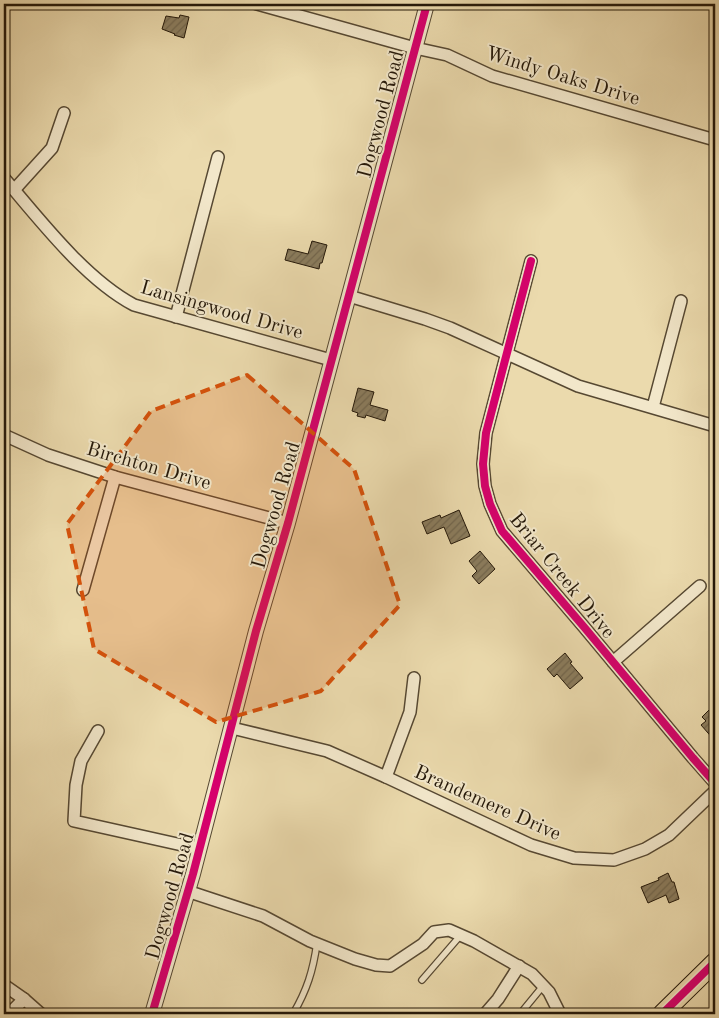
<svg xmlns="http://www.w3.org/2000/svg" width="719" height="1018" viewBox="0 0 719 1018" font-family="'Old Standard TT',serif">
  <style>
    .building { fill: url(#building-hatch); stroke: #241809 }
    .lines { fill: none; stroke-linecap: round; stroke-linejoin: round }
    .service-casing { stroke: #564832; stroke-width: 8 }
    .minor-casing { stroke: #564832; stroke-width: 14 }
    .tertiary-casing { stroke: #564832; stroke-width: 16 }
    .primary-casing { stroke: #241809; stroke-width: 20 }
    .service { stroke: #f2e7ca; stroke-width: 5.5 }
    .minor { stroke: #f2e7ca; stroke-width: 11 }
    .tertiary { stroke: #f2e7ca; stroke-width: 14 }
    .primary { stroke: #ebdaad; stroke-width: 18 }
    .cycleway-casing { stroke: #f2e7ca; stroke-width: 11 }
    .cycleway { stroke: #d6006c; stroke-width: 8 }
    .marked { fill: #d4520c; fill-opacity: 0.2; stroke: #d4520c; stroke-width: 4; stroke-dasharray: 10 6; stroke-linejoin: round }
    .labels { text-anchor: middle; stroke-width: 4; stroke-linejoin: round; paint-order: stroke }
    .street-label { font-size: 20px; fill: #241809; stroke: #f2e7ca }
  </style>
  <defs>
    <pattern id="building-hatch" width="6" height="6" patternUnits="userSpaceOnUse" patternTransform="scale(1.25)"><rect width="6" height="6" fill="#8b7d5e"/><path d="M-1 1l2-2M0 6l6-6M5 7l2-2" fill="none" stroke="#71654c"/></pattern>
  </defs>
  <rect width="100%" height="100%" fill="#ebdaad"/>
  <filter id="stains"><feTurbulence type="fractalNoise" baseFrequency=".004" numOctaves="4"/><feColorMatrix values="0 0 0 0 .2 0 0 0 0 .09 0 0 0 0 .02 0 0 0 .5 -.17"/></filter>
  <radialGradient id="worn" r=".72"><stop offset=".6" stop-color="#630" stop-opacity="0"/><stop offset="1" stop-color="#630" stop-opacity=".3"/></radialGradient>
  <g class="building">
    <polygon points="180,15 189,17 184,38 174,35 175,34 162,29 166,16 179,18"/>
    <polygon points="312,241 327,245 322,263 320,263 319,269 285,260 288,249 308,254"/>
    <polygon points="358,388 374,392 370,405 388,410 385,421 366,415 365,418 357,416 358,413 352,411"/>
    <polygon points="459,510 470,536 451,544 444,527 427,534 422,522 440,515 441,518"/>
    <polygon points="480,551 495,569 479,584 472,576 477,571 469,561"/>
    <polygon points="565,653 572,662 570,663 583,678 570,689 557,674 554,677 547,669"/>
    <polygon points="709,710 715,717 715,741 701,725 706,721 702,717"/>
    <polygon points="668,873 672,882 674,882 679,899 669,903 666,895 648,903 641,887 659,880 658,878"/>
  </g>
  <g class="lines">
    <g class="service-casing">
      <g id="service">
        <polyline points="422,980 460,936"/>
        <polyline points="267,1014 281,1014"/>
        <path d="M293,1014C307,990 313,971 317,943"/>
        <polyline points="520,1014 543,986"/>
      </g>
    </g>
    <g class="minor-casing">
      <g id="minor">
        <polyline points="257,4 415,48 447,55 492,76 715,140"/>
        <path d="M4,178C40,220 85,279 134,305L331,360"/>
        <polyline points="14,190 52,148 64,113"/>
        <polyline points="531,261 486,433 483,464 485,486 490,504 502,531 584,627 693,758 715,783"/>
        <polyline points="349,296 425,319 450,328 578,386 715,426"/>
        <polyline points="176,317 218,157"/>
        <polyline points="653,407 681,301"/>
        <polyline points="4,435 48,455 115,477 288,523"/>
        <polyline points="83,590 115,477"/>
        <polyline points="613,662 700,586"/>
        <polyline points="232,728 327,751 386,777 531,845 574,858 614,860 645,849 669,835 715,791"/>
        <polyline points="98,731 81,761 76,785 74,821 200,849"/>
        <polyline points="386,777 410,712 414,678"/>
        <polyline points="187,891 263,916 310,941 355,959 376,965 390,966 423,944 434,932 449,930 474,941 532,974 549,992 560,1014"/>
        <polyline points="4,985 24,999 41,1014"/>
        <polyline points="9,1014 24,999"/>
        <polyline points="485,1014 498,999 519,966"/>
      </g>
    </g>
    <g class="tertiary-casing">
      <polyline id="tertiary" points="152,1014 193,874 256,631 288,523 427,4"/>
    </g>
    <g class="primary-casing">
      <polyline id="primary" points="662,1014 715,962"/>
    </g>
    <use href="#service" class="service"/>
    <use href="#minor" class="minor"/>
    <use href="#tertiary" class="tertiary"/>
    <use href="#primary" class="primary"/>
    <g class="cycleway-casing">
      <g id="cycleway">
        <polyline points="531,261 486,433 483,464 485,486 490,504 502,531 584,627 693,758 715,783"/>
        <polyline points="152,1014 193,874 256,631 288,523 427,4"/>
        <polyline points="662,1014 715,962"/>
      </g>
    </g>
    <use href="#cycleway" class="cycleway"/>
  </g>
  <path class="marked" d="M247,375L354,469L400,605L321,691L216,722L94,649L67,524L151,411Z"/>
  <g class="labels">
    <g class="street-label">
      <text transform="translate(563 75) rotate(17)" y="7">Windy Oaks Drive</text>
      <text transform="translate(380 114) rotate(-75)" y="7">Dogwood Road</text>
      <text transform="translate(222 309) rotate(16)" y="7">Lansingwood Drive</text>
      <text transform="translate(149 465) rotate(16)" y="7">Birchton Drive</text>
      <text transform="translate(275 505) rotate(-74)" y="7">Dogwood Road</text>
      <text transform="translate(563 575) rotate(51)" y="7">Briar Creek Drive</text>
      <text transform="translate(488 802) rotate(24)" y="7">Brandemere Drive</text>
      <text transform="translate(169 896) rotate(-74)" y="7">Dogwood Road</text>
    </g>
  </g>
  <rect width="719" height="1018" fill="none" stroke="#ebdaad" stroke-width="20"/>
  <rect x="5" y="5" width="709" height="1008" fill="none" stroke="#241809" stroke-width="2.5"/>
  <rect x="10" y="10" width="699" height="998" fill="none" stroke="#241809"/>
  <rect width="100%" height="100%" filter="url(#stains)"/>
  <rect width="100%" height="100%" fill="url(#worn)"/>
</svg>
